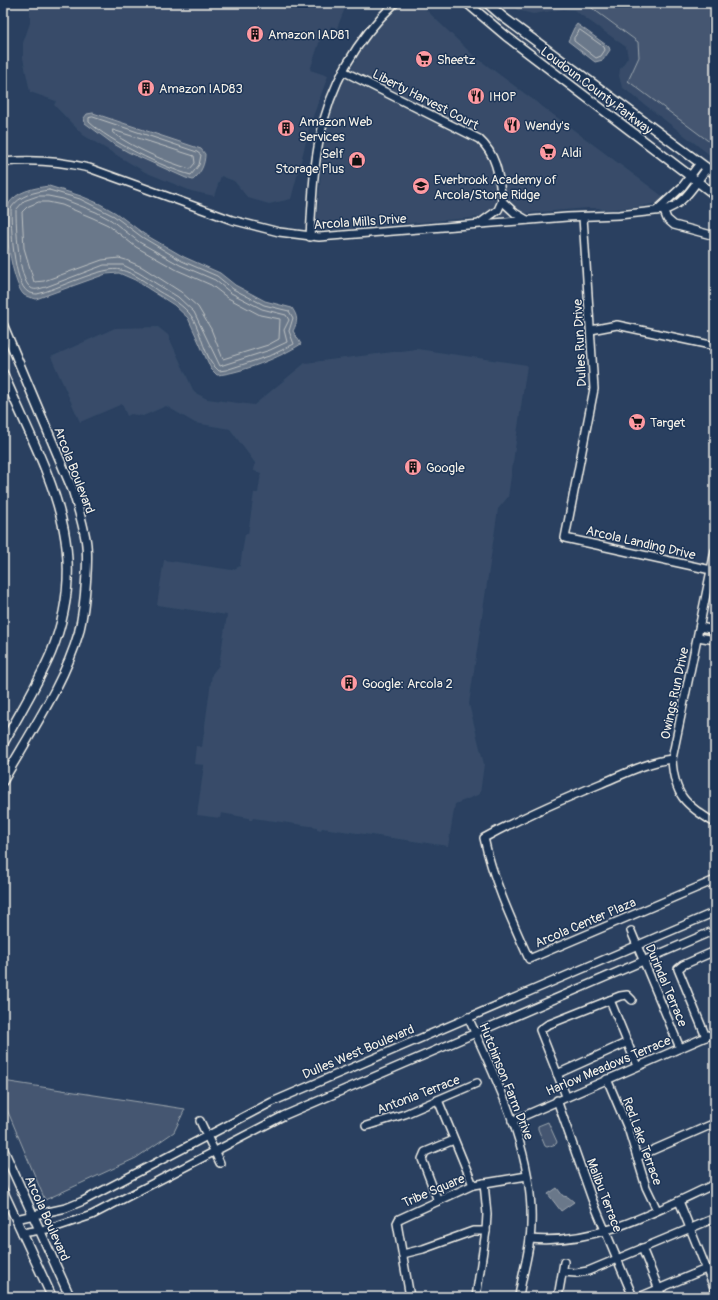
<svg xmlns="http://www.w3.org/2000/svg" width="718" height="1300" viewBox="0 0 718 1300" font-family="Pangolin,sans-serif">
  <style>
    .built { fill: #374c69 }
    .green { fill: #445771; stroke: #9ca4ac }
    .water { fill: #6a788a; stroke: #a1a8b0 }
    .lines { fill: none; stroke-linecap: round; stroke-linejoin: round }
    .shore { stroke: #bdc1c2; stroke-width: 1 }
    .minor-casing { stroke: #f4f1e8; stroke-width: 10 }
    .major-casing { stroke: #f4f1e8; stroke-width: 11 }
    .minor { stroke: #1d3557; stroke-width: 7 }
    .major { stroke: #1d3557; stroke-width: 8 }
    .labels { text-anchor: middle; stroke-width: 3; stroke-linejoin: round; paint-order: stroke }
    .poi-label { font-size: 13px; fill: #f4f1e8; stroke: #1d3557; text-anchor: start }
    .street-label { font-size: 13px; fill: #f4f1e8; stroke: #1d3557 }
  </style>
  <rect width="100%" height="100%" fill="#2a4060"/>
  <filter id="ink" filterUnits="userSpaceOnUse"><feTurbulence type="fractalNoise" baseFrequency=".025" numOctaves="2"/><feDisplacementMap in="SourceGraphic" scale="8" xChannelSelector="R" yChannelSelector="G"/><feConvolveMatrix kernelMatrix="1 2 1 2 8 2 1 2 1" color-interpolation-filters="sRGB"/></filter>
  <g filter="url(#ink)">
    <g class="built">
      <polygon points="30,3 347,3 337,28 331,26 329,33 323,31 310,70 328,76 312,119 291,199 269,204 248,198 234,181 221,176 214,196 191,191 145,172 83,135 54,105 56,101 30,92 23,58 23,43 30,23"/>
      <polygon points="402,3 419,3 473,55 665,198 657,203 639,207 603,210 599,208 588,208 326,230 322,229 317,220 322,158 329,121 337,95 360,52 384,21"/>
      <polygon points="510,3 715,3 715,159 622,87 619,76 620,69 628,57 626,47 574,10 563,9 533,14 517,10"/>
      <polygon points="158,327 168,335 194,392 207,399 254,405 305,363 417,349 527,365 508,497 498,509 469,704 484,764 480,794 455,804 448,846 322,828 321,830 317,829 317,827 253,818 252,820 249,820 249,818 221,813 220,818 197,815 204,765 194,764 196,746 202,747 212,674 219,665 227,615 157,605 164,560 232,570 240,566 245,534 248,534 254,493 258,493 261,473 254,471 255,463 230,429 195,423 166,406 143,416 131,414 127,416 122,404 80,422 51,357 115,328"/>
    </g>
    <g class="green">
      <polygon points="585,3 715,3 715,146 628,81 639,57 638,42"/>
      <polygon points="3,1081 185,1109 174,1132 136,1158 45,1200 3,1100"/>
      <polygon points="548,1122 557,1142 556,1144 547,1147 545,1146 538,1129 538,1126"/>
    </g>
    <g class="water">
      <polygon points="577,24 609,47 610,50 603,60 595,62 568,41 574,28"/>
      <path d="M93,113L201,149L205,154C205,164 201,173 193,180L186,178L128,152L112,143L85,123L84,118L87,114Z"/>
      <path d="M49,186L81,196L100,204L116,213L144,234L184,257L220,273L235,285L265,301L292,308C298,317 298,321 293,331L301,344C281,357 241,373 217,375L211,369L188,318L174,305L135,280L119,273L106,274L36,299C33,298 27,297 24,295C13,286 1,217 8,205C16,191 34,188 49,186Z"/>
      <polygon points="557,1188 563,1196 568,1197 574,1202 561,1211 548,1194"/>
    </g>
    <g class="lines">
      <g class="shore">
        <polygon points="580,30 604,47 605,50 601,56 596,58 574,41 574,38"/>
        <path d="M93,117L197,152L201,155L199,165L191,175C164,168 109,141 89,122V118Z"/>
        <path d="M113,130L194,156L195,163L190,169C164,161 135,149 113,133Z"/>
        <path d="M49,190L80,199L114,216L142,237L182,261L217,276L233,289L264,305L289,311L293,318L289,331L294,344L272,355L226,370L219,371C204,359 202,333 192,317C184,305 170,298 158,291C147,283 134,273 121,270C104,265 56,290 37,294C34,294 30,293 28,292C13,283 11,224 11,208C20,195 34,192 49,190Z"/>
        <path d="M38,196H48L63,199L96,212L111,220L139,242L180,265L215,280L231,293L262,309L286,315L289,320L284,330L287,342L270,350L220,366L194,312L178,297L139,273L123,265H104L46,287C41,288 35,291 31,288C18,280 16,224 16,210L24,201Z"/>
        <polygon points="39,202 48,202 62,205 93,218 108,225 136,247 177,270 211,285 228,298 260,315 280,319 279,339 268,345 223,359 211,329 198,307 181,292 142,267 126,260 119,258 102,260 44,281 34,282 24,248 22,212 27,207"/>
      </g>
      <g class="minor-casing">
        <g id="minor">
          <path d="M343,71L479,139C498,156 499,178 502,201"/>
          <path d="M3,162C33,159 59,161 89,168L232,220L279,232L319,237L567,217L619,215L664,210C683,206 696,183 707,168"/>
          <polyline points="502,201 515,213 527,220"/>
          <polyline points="662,206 667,219 674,225 715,236"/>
          <polyline points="658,209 682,187 700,163"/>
          <polyline points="583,217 594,389 565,538 711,570"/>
          <polyline points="480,223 498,210 502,201"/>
          <path d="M310,237C312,204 313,169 320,137C330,85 357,39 395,3"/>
          <polyline points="591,330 617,325 715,346"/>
          <path d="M715,551L672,759C674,795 685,805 715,823"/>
          <polyline points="700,627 715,630"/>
          <polyline points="698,637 715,640"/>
          <path d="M672,759C647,762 624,774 600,784C561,800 522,817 484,838C493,880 511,919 529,959L715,880"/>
          <polyline points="631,931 680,1048"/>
          <polyline points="610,1000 637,1066"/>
          <path d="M468,1017C497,1082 534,1151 531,1225C531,1249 522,1273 519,1297"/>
          <polyline points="706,1037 678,969 683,965 715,951"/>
          <polyline points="557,1074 628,1042"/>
          <polyline points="607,1079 629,1131 646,1187 657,1210"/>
          <polyline points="566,1096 540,1030 547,1025 620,996 627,995 632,1000"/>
          <polyline points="438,1100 473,1185"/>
          <polyline points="557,1100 592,1199 633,1297"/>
          <polyline points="200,1121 220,1163"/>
          <polyline points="512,1121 715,1033"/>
          <polyline points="366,1126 405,1114 477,1083"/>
          <polyline points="637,1157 715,1123"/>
          <polyline points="438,1201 422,1159 425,1152 454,1140"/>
          <polyline points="679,1201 715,1290"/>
          <polyline points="16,1219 66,1208 83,1201 272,1102 715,912"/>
          <polyline points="22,1233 53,1228 92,1215 283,1116 715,930"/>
          <path d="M530,1239C597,1245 656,1211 715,1184"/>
          <polyline points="642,1248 662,1297"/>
          <polyline points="403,1254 423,1249 473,1231 486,1231"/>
          <polyline points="563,1272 576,1273 588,1271 715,1218"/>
          <polyline points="410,1297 397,1223 399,1219 473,1185 527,1176"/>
          <polyline points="476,1297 486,1231 487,1214 484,1183"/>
          <polyline points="558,1297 564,1262"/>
          <polyline points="639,1297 706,1269"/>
        </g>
      </g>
      <g class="major-casing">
        <g id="major">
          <polyline points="467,3 506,36 715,195"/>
          <polyline points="487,3 503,17 715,174"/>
          <path d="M3,325L73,491C78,507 83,524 86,541C88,554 87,568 86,581C85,598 83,615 79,632C65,682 29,735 3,781"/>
          <path d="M3,373C44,470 95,545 51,653C38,684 19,714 3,744"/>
          <polyline points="3,1149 70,1297"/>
          <polyline points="3,1191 52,1297"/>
        </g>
      </g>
      <use href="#minor" class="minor"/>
      <use href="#major" class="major"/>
    </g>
  </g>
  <defs>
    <g id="building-disc" transform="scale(0.9)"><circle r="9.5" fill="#ff9aa2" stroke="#1d3557"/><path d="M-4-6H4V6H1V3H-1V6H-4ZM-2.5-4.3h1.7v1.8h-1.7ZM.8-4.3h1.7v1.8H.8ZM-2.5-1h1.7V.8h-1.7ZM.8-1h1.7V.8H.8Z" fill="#111"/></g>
    <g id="supermarket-disc" transform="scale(0.9)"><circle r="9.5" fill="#ff9aa2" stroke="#1d3557"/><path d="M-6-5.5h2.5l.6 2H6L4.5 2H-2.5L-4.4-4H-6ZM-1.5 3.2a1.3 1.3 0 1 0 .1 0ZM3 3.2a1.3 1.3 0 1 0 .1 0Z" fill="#111"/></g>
    <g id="restaurant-disc" transform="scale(0.9)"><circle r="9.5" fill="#ff9aa2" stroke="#1d3557"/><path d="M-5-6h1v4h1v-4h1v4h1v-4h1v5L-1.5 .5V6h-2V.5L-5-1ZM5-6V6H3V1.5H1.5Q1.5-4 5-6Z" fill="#111"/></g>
    <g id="shop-disc" transform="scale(0.9)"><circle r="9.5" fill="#ff9aa2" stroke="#1d3557"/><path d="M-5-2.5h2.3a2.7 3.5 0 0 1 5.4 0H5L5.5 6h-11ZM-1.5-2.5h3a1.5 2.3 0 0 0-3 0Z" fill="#111"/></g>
    <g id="school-disc" transform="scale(0.9)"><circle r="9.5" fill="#ff9aa2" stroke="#1d3557"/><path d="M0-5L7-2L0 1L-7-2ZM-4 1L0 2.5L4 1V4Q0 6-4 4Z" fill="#111"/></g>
  </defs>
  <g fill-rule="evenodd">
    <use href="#building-disc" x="255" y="34"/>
    <use href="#supermarket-disc" x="424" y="59"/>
    <use href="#building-disc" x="146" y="88"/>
    <use href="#restaurant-disc" x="476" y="96"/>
    <use href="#restaurant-disc" x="512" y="125"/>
    <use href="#building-disc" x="286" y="128"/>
    <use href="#supermarket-disc" x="548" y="152"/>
    <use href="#shop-disc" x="357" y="160"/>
    <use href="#school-disc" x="421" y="186"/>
    <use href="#supermarket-disc" x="637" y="422"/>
    <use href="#building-disc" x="413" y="467"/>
    <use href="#building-disc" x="349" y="683"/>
  </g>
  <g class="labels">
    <g class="poi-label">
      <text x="268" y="39">Amazon IAD81</text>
      <text x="437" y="64">Sheetz</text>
      <text x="159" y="93">Amazon IAD83</text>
      <text x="489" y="101">IHOP</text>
      <text x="299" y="126">Amazon Web<tspan x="299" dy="15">Services</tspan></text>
      <text x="525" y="130">Wendy's</text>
      <text x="561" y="157">Aldi</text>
      <text x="344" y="158" text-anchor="end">Self<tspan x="344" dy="15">Storage Plus</tspan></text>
      <text x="434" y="184">Everbrook Academy of<tspan x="434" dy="15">Arcola/Stone Ridge</tspan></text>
      <text x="650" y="427">Target</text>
      <text x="426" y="472">Google</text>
      <text x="362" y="688">Google: Arcola 2</text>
    </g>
    <g class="street-label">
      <text transform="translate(597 90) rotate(37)" y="5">Loudoun County Parkway</text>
      <text transform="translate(426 99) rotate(27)" y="5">Liberty Harvest Court</text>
      <text transform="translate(360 221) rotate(-4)" y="5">Arcola Mills Drive</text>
      <text transform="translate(579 343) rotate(-93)" y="5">Dulles Run Drive</text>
      <text transform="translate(75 470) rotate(69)" y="5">Arcola Boulevard</text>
      <text transform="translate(641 542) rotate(13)" y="5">Arcola Landing Drive</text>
      <text transform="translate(674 693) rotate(-78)" y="5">Owings Run Drive</text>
      <text transform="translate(585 922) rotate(-23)" y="5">Arcola Center Plaza</text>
      <text transform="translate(667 985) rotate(67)" y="5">Durindal Terrace</text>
      <text transform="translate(358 1051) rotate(-23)" y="5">Dulles West Boulevard</text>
      <text transform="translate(608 1065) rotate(-23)" y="5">Harlow Meadows Terrace</text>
      <text transform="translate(507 1081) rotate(68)" y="5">Hutchinson Farm Drive</text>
      <text transform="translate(418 1094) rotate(-21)" y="5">Antonia Terrace</text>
      <text transform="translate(643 1141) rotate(70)" y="5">Red Lake Terrace</text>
      <text transform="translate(433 1190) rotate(-23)" y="5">Tribe Square</text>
      <text transform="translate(605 1195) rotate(69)" y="5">Malibu Terrace</text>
      <text transform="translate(48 1218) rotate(66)" y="5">Arcola Boulevard</text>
    </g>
  </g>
  <rect width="718" height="1300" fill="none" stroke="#1d3557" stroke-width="16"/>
  <rect x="8" y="8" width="702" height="1284" fill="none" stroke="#f4f1e8" stroke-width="1.5" filter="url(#ink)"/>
</svg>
